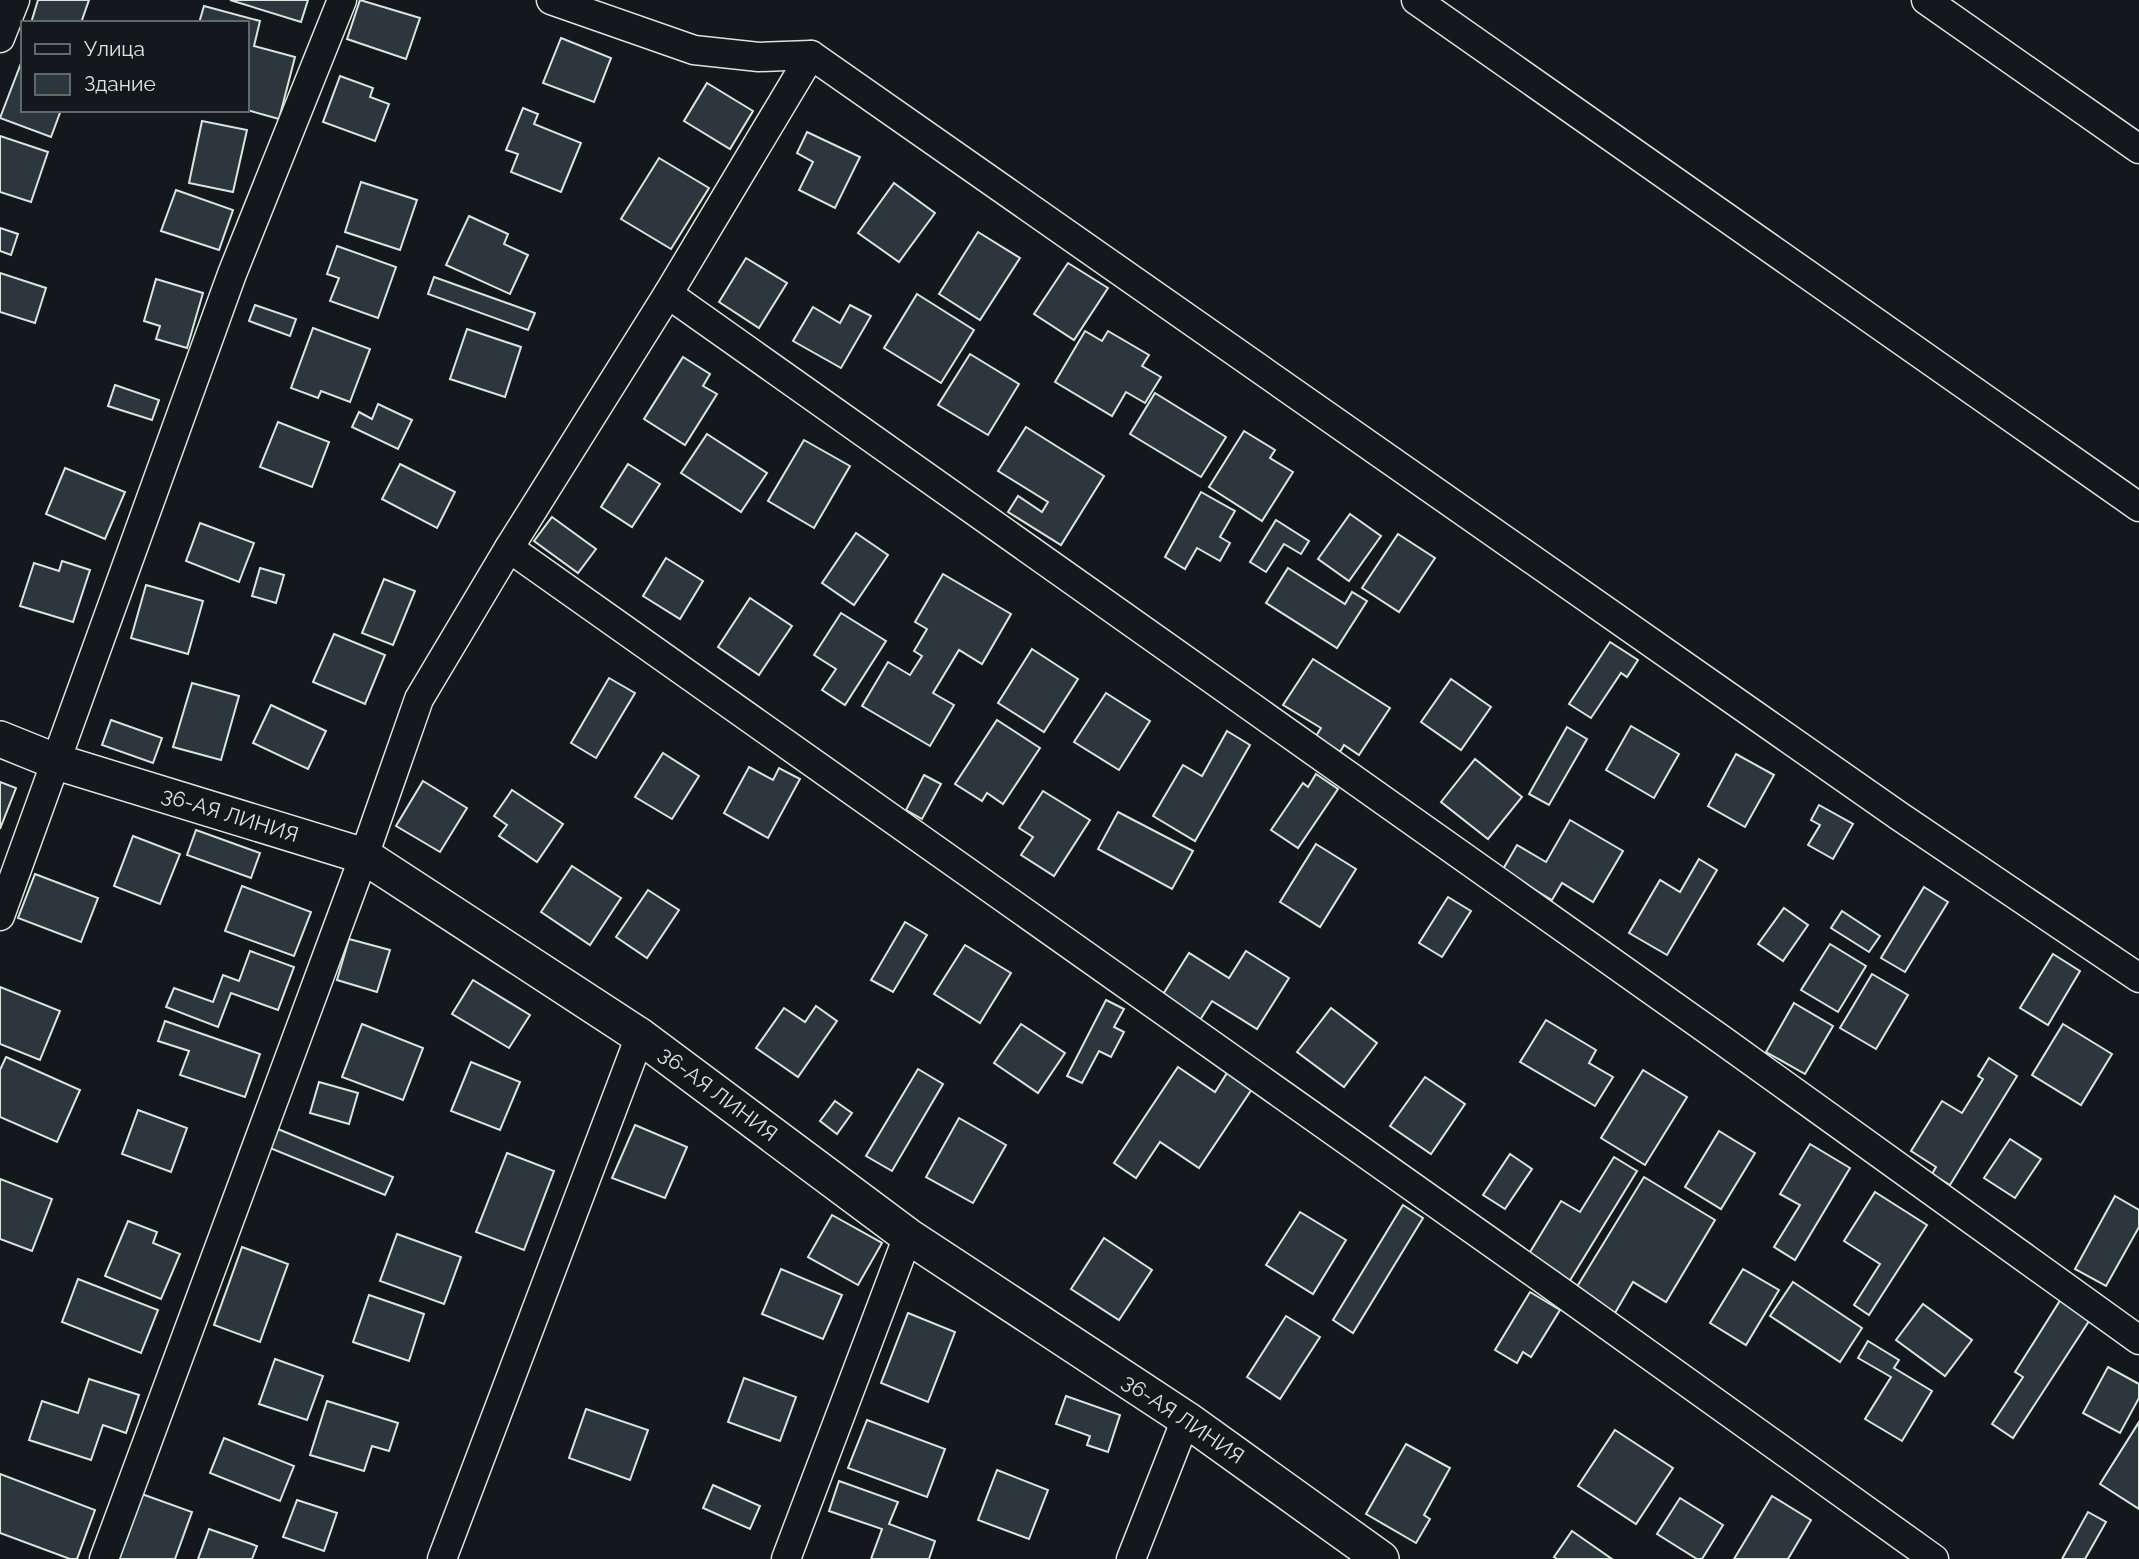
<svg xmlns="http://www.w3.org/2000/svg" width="2139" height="1559" viewBox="0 0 2139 1559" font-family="Raleway,sans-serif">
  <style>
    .building { fill: #2c363c; stroke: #d8e6dc; stroke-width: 2 }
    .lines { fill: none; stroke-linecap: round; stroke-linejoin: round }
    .minor-casing { stroke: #d8e6dc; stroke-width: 31 }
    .tertiary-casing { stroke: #d8e6dc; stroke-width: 38 }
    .minor { stroke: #14181c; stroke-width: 28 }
    .tertiary { stroke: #14181c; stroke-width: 35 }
    .labels { text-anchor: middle; stroke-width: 5; stroke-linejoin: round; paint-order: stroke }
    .street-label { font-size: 21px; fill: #d8e6dc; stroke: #14181c }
  </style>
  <rect width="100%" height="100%" fill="#14181c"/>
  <g class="building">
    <polygon points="38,0 89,0 81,23 31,23"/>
    <polygon points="230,0 308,0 301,22"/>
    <polygon points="360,0 420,18 406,59 347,39"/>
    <polygon points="204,6 260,21 254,46 295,57 279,119 247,110 247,23 199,23"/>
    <polygon points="561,38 611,58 594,102 543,83"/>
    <polygon points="23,58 23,110 61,110 51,137 0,118"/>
    <polygon points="340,76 373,88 370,97 389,104 375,141 323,122"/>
    <polygon points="707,83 753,111 730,149 684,121"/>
    <polygon points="523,108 538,114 534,124 581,143 561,192 511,172 518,154 506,150"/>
    <polygon points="202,121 247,130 233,192 189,183"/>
    <polygon points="807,132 860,157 835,208 799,190 813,162 797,153"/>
    <polygon points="0,136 48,152 31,202 0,192"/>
    <polygon points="659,158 709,188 671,249 621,219"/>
    <polygon points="361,182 417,200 400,250 345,232"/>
    <polygon points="894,183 935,213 899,262 858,233"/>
    <polygon points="176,190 233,210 219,250 161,231"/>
    <polygon points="469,216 508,234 504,244 528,255 510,294 446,265"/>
    <polygon points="0,228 18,234 11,255 0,251"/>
    <polygon points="978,232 1020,258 980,320 939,294"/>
    <polygon points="337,246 396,267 378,318 330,301 339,278 327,274"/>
    <polygon points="746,258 787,283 759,328 719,302"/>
    <polygon points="1068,263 1108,288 1074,340 1034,314"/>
    <polygon points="0,273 46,288 35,323 0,312"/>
    <polygon points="434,277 535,313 528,330 428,294"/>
    <polygon points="156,279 203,293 187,348 156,339 160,326 144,321"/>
    <polygon points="917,294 974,330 941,383 884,348"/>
    <polygon points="255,305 296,319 290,336 249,321"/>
    <polygon points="850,305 871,316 841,368 793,341 813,307 840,323"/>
    <polygon points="313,328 370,349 350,402 321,391 318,398 291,388"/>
    <polygon points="467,329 521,347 505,397 450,379"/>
    <polygon points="1085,331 1102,341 1108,331 1149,355 1142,366 1161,377 1145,403 1126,392 1112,416 1055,382"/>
    <polygon points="970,354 1019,384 988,435 938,405"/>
    <polygon points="683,357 710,374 703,386 717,394 685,445 644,419"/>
    <polygon points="115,385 159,400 152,420 108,406"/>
    <polygon points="1155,393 1226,437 1201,477 1130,434"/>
    <polygon points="378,404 412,420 398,449 352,427 359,412 372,419"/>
    <polygon points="278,422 329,442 312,487 260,467"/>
    <polygon points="1026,427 1104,476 1061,545 1008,512 1018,496 1042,512 1048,502 998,471"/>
    <polygon points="1244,431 1275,450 1270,458 1293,472 1262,521 1209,487"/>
    <polygon points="707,434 767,473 741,512 681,473"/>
    <polygon points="804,440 850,466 814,528 768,501"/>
    <polygon points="400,464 455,492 437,528 382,499"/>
    <polygon points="628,464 660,484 632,527 601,507"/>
    <polygon points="65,468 125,492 105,539 46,514"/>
    <polygon points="1201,492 1235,511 1220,537 1230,543 1220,561 1197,548 1185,569 1165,557"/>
    <polygon points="1350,514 1381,536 1349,581 1318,559"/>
    <polygon points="552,517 596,549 578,573 534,541"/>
    <polygon points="1276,520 1309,541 1301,554 1284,544 1266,572 1250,562"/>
    <polygon points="200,523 254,543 239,582 186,561"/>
    <polygon points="856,533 888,555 854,605 822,583"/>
    <polygon points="1398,534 1435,558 1399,612 1362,588"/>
    <polygon points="666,558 703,581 680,619 643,596"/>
    <polygon points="62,561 90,570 73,622 20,606 34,563 59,571"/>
    <polygon points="260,568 284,575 276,603 252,596"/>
    <polygon points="1288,568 1345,604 1352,592 1367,601 1337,648 1266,603"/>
    <polygon points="943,574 1011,614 982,664 959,650 933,693 954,705 930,746 862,706 888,662 910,675 922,656 914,651 927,629 915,622"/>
    <polygon points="384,579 415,591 393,645 362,633"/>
    <polygon points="146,585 203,601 188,654 131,638"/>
    <polygon points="750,598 792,626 759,675 718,647"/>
    <polygon points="841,613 886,641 845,705 822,690 836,669 814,655"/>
    <polygon points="334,634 385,655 365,704 313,682"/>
    <polygon points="1610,642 1638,660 1627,677 1621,673 1591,718 1569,704"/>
    <polygon points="1032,649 1078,679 1044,732 998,703"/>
    <polygon points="1313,659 1390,708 1359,755 1344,745 1340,752 1316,736 1321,728 1283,705"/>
    <polygon points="609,678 635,693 596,758 571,743"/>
    <polygon points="1451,679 1491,707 1461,750 1421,722"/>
    <polygon points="192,683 239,696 221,760 173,747"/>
    <polygon points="1106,693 1150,721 1119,770 1074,742"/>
    <polygon points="271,705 326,731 308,769 253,743"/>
    <polygon points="111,720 162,738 153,763 102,745"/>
    <polygon points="997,720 1040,748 1003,804 987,793 982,801 955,784"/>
    <polygon points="1631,726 1679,754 1654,798 1606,770"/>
    <polygon points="1567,727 1587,739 1549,805 1529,794"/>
    <polygon points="1227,731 1250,745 1195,841 1153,816 1183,765 1202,776"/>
    <polygon points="663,753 699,776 672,819 635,797"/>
    <polygon points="1736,754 1774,775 1745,827 1708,806"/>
    <polygon points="1475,759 1522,797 1488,839 1441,802"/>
    <polygon points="749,767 773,780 779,768 800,779 768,838 724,813"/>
    <polygon points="1316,774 1338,789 1298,848 1271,830 1303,783 1308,787"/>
    <polygon points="924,775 941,784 922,819 906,810"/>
    <polygon points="423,781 467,808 440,852 396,826"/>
    <polygon points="0,782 16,788 0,829"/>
    <polygon points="512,790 563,824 537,862 499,836 507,825 494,816"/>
    <polygon points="1043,791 1090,820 1054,876 1021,855 1033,837 1019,828"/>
    <polygon points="1819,805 1853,824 1833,859 1808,845 1820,825 1811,820"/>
    <polygon points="1118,812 1193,851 1172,889 1098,849"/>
    <polygon points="1570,820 1623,851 1593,902 1562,883 1552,900 1502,871 1517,845 1546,862"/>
    <polygon points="196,830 260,853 251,878 187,855"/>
    <polygon points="133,836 180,854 160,904 114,886"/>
    <polygon points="1316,844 1356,869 1320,927 1280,902"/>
    <polygon points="1699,859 1717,870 1667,955 1629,933 1660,880 1680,892"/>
    <polygon points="572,866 621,898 590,945 541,912"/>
    <polygon points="35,874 98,898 81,942 18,918"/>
    <polygon points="242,886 311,912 294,956 225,931"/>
    <polygon points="1924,887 1948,902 1905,972 1881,958"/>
    <polygon points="648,890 679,910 647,958 616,937"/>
    <polygon points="1448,897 1471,911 1442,957 1419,943"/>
    <polygon points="1784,908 1808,925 1783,961 1758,944"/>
    <polygon points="1842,911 1880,936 1869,952 1831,928"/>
    <polygon points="905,922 927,935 893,992 871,980"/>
    <polygon points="349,939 390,950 377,992 337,980"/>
    <polygon points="1830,944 1866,966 1838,1012 1801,990"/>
    <polygon points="965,945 1011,973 980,1023 934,994"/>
    <polygon points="250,951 294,967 278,1010 231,993 218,1027 166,1007 174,988 213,1002 223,975 239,981"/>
    <polygon points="1246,951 1289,978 1257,1029 1212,1001 1200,1020 1162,996 1189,953 1229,978"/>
    <polygon points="2053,954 2080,971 2048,1025 2020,1008"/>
    <polygon points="1872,974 1908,995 1876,1049 1840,1028"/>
    <polygon points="473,980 530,1015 509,1048 452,1014"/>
    <polygon points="0,987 60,1011 40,1060 0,1044"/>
    <polygon points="1106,1000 1124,1009 1114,1027 1124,1032 1111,1057 1099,1051 1082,1083 1067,1076"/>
    <polygon points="1794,1003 1833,1026 1805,1074 1766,1052"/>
    <polygon points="816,1006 837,1021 798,1077 756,1048 784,1008 805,1022"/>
    <polygon points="1331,1008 1377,1043 1344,1087 1297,1052"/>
    <polygon points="1546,1020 1596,1050 1589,1063 1613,1077 1595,1106 1520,1062"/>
    <polygon points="165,1021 260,1054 245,1097 180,1075 189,1051 158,1041"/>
    <polygon points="362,1024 423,1048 403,1100 342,1077"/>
    <polygon points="1021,1024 1065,1053 1038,1093 994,1063"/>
    <polygon points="2063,1024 2112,1054 2081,1105 2032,1075"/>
    <polygon points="6,1057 80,1090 57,1142 0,1117 0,1070"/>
    <polygon points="1989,1058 2017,1076 1950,1185 1932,1174 1936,1167 1911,1151 1942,1101 1962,1113 1983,1079 1978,1076"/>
    <polygon points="471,1062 520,1082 500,1130 451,1111"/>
    <polygon points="1178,1067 1215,1092 1227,1073 1252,1089 1199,1168 1160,1142 1136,1178 1114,1163"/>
    <polygon points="918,1069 943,1084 892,1171 866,1156"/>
    <polygon points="1643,1070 1687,1097 1645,1165 1601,1138"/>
    <polygon points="1425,1077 1465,1104 1431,1154 1390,1126"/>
    <polygon points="319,1082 358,1093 349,1124 310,1113"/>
    <polygon points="835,1101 852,1113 837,1134 820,1121"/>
    <polygon points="138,1110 187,1128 171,1172 122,1154"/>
    <polygon points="959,1118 1006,1145 973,1203 926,1177"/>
    <polygon points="635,1125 687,1147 665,1198 612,1178"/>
    <polygon points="278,1129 393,1177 385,1195 270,1148"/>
    <polygon points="1719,1131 1755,1153 1721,1209 1685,1187"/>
    <polygon points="2010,1139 2041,1159 2015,1198 1984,1178"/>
    <polygon points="1810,1144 1850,1168 1795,1260 1774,1247 1800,1205 1780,1194"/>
    <polygon points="507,1153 554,1171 524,1250 476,1232"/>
    <polygon points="1510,1154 1532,1169 1505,1209 1483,1195"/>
    <polygon points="1614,1157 1637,1171 1569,1282 1527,1257 1561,1201 1580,1212"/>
    <polygon points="1644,1177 1715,1220 1666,1302 1633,1282 1615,1313 1575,1290"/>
    <polygon points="0,1179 52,1199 32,1251 0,1239"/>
    <polygon points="1875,1192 1927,1225 1869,1315 1854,1305 1880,1264 1844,1241"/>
    <polygon points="2115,1196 2139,1210 2139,1227 2106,1286 2075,1269"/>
    <polygon points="1403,1205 1423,1218 1353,1333 1333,1320"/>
    <polygon points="1300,1212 1346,1240 1313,1294 1266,1265"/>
    <polygon points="832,1215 882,1243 858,1285 808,1257"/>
    <polygon points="128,1221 157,1232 153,1243 180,1254 161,1299 105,1276"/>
    <polygon points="397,1234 461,1257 444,1304 380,1281"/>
    <polygon points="1104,1238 1152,1270 1119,1320 1071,1289"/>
    <polygon points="242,1247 288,1264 260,1342 214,1325"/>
    <polygon points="781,1269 842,1295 823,1339 762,1314"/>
    <polygon points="1743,1269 1779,1290 1746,1345 1710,1323"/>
    <polygon points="78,1279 158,1310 141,1353 62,1322"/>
    <polygon points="1793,1282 1862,1328 1840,1362 1770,1316"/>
    <polygon points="1530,1292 1560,1310 1531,1357 1523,1352 1517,1363 1495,1350"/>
    <polygon points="369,1295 424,1314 409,1361 353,1342"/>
    <polygon points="2061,1299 2091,1318 2013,1438 1992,1424 2023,1377 2015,1372"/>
    <polygon points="1923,1304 1972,1340 1945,1376 1896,1340"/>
    <polygon points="908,1313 955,1332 928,1402 881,1383"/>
    <polygon points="1286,1316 1320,1337 1280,1399 1247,1377"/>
    <polygon points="1868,1341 1899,1360 1894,1368 1932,1391 1902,1441 1865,1419 1891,1377 1858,1358"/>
    <polygon points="275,1359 323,1376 307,1420 259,1404"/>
    <polygon points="2108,1367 2139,1384 2139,1398 2120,1433 2083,1413"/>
    <polygon points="744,1378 796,1397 780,1441 728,1422"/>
    <polygon points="89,1379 139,1395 126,1433 103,1425 91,1460 29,1440 42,1401 78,1413"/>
    <polygon points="1066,1396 1120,1415 1108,1452 1087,1445 1090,1436 1056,1424"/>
    <polygon points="327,1401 398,1423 389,1451 372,1446 364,1471 310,1455"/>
    <polygon points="586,1409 648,1430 630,1480 569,1458"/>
    <polygon points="867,1420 945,1449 927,1497 848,1468"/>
    <polygon points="2139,1422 2139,1509 2100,1484"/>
    <polygon points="1615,1430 1673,1468 1636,1524 1578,1486"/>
    <polygon points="224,1438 294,1466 280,1501 210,1473"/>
    <polygon points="1406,1444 1450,1468 1424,1515 1430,1519 1416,1543 1366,1514"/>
    <polygon points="997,1470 1048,1490 1029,1539 978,1520"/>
    <polygon points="0,1474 95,1510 77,1559 70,1559 0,1533"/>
    <polygon points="839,1481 898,1502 889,1524 935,1541 929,1559 871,1559 882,1529 829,1511"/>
    <polygon points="713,1485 760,1506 750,1529 703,1508"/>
    <polygon points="139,1493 192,1512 175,1559 115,1559"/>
    <polygon points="1772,1496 1811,1520 1788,1559 1734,1559"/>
    <polygon points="1680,1498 1723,1525 1702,1559 1697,1559 1657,1534"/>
    <polygon points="297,1500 337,1513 324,1551 283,1537"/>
    <polygon points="2088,1512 2106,1522 2085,1559 2062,1559"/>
    <polygon points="209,1529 257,1546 252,1559 198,1559"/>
    <polygon points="1572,1531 1612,1559 1557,1559 1554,1557"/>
  </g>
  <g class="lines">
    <g class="minor-casing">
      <g id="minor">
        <polyline points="551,0 694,50 759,57 811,55"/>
        <polyline points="1416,0 2139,507"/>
        <polyline points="1926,0 2139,149"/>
        <polyline points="0,38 15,0"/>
        <polyline points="668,294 1722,1040 2139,1340"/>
        <polyline points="509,548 1550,1284 1934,1559"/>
        <polyline points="0,916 232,274 342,0"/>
        <polyline points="104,1559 364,856 419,699 509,548 668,294 811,55 1899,816 2139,978"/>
        <polyline points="442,1559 640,1036"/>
        <polyline points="786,1559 908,1236"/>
        <polyline points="1131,1559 1186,1419"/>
      </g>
    </g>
    <g class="tertiary-casing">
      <polyline id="tertiary" points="0,739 57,762 364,856 640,1036 908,1236 1186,1419 1381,1559"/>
    </g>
    <use href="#minor" class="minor"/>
    <use href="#tertiary" class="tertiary"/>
  </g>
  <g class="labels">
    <g class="street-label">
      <text transform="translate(230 815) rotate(17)" y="7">36-АЯ ЛИНИЯ</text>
      <text transform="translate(718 1094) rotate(37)" y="7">36-АЯ ЛИНИЯ</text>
      <text transform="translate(1183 1419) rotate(34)" y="7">36-АЯ ЛИНИЯ</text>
    </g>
  </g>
  <rect x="21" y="21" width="228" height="91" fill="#14181c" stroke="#626a69" stroke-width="2"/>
  <rect x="35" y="44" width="35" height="10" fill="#14181c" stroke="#626a69" stroke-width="2"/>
  <text x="84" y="56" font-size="21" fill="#d8e6dc">Улица</text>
  <rect x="35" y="74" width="35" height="21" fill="#2c363c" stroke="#626a69" stroke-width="2"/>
  <text x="84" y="91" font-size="21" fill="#d8e6dc">Здание</text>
</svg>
